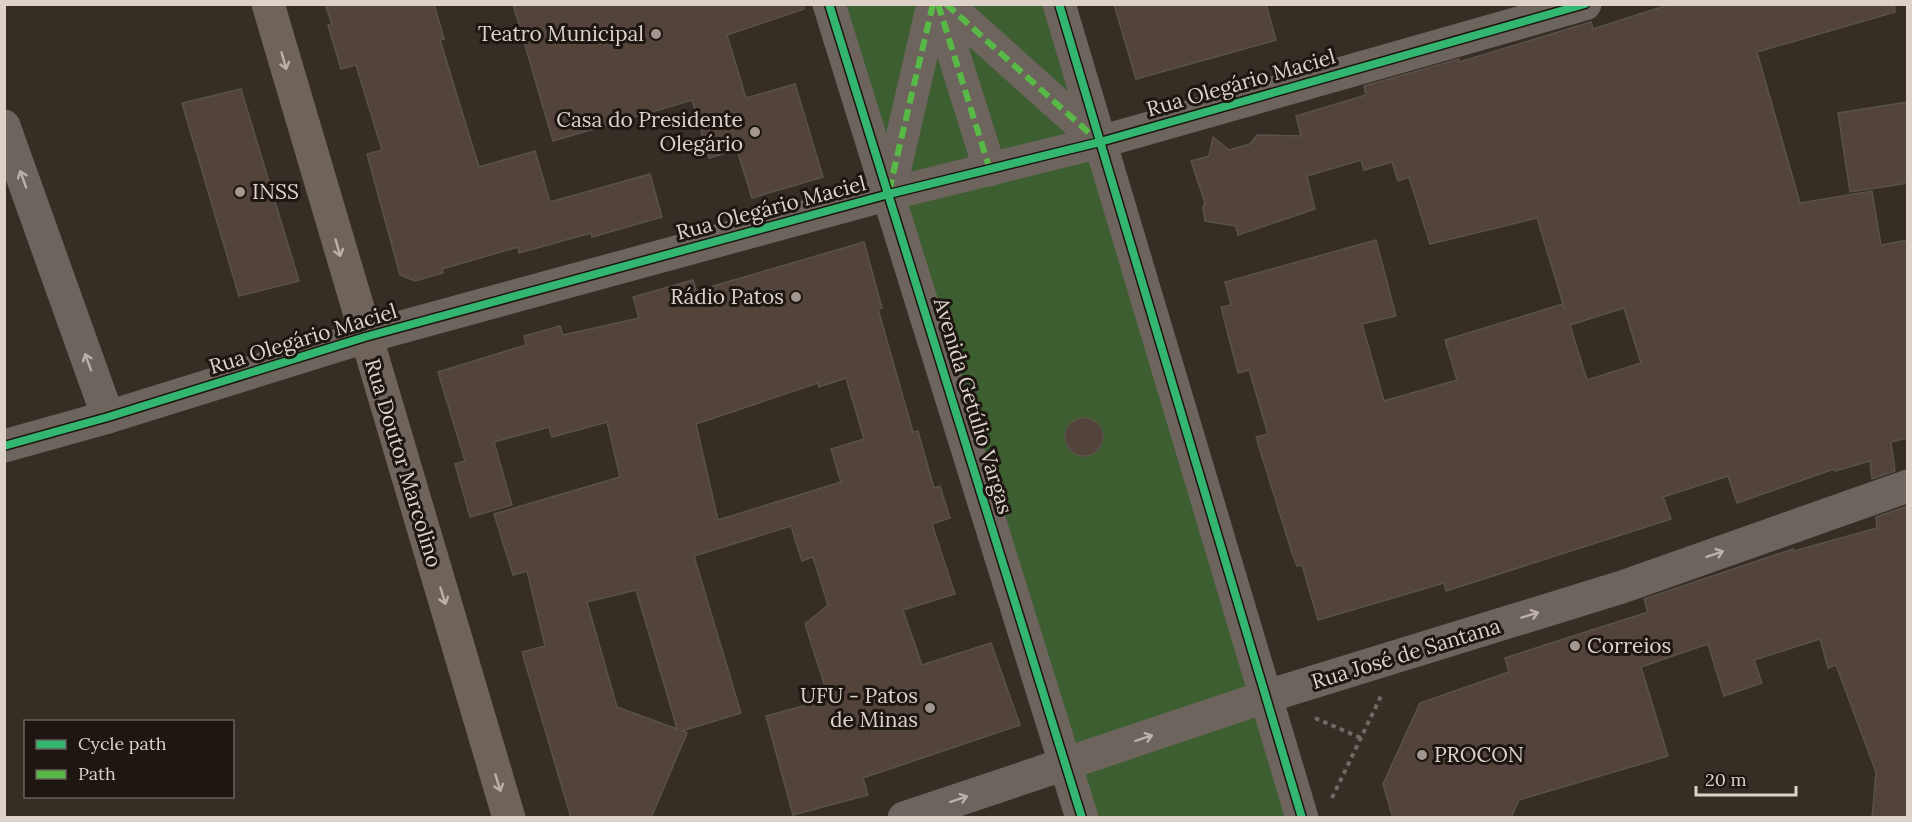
<svg xmlns="http://www.w3.org/2000/svg" width="1912" height="822" viewBox="0 0 1912 822" font-family="Lora,serif">
  <style>
    .green { fill: #3c5e31 }
    .building { fill: #52443a; stroke: #59514b; stroke-width: 1.5; fill-rule: evenodd }
    .lines { fill: none; stroke-linecap: round; stroke-linejoin: round }
    .path { stroke: #716963; stroke-width: 4; stroke-dasharray: 4.5 4.5; stroke-linecap: butt }
    .minor { stroke: #6d645d; stroke-width: 33 }
    .major { stroke: #6f645b; stroke-width: 33 }
    .quiet { stroke: #58b947; stroke-width: 6; stroke-dasharray: 12 6; stroke-linecap: butt }
    .cycleway-casing { stroke: #1d1611; stroke-width: 11 }
    .cycleway { stroke: #33b770; stroke-width: 8 }
    .oneway { stroke: #bbb1a9 }
    .poi-dot { fill: #a29890; stroke: #1d1611; stroke-width: 2 }
    .labels { text-anchor: middle; stroke-width: 6; stroke-linejoin: round; paint-order: stroke }
    .poi-label { font-size: 21px; fill: #dcd2ca; stroke: #1d1611; text-anchor: end }
    .street-label { font-size: 21px; fill: #dcd2ca; stroke: #1d1611 }
  </style>
  <rect width="100%" height="100%" fill="#362d25"/>
  <polygon class="green" points="829,5 1059,5 1302,817 1082,817"/>
  <g class="building">
    <polygon points="325,4 434,4 444,39 440,40 479,167 535,151 550,202 650,174 662,217 592,237 591,233 519,253 518,247 442,269 443,273 415,281 400,275 367,154 382,150 356,65 341,69 328,25 332,24"/>
    <polygon points="513,4 803,4 804,9 727,35 746,98 795,84 823,177 752,198 737,150 709,158 692,100 553,141"/>
    <polygon points="1114,4 1266,4 1276,40 1136,79"/>
    <path d="M1671,4H1894L1895,12L1757,52L1800,203L1872,191L1881,245L1908,240V438L1891,442L1895,471L1872,479L1870,461L1835,471L1834,469L1737,503L1728,476L1663,497L1671,519L1446,591L1444,583L1318,620L1302,565L1297,566L1292,553L1256,437L1268,434L1249,370L1238,373L1221,307L1231,305L1225,282L1376,240L1396,316L1362,324L1384,401L1457,380L1445,340L1563,304L1565,310L1537,218L1430,244L1409,177L1398,181L1392,162L1364,170L1361,160L1307,176L1315,209L1238,235L1236,226L1205,221L1203,207L1205,203L1191,161L1209,156L1213,137L1229,150L1250,144L1257,135L1301,136L1296,116L1366,95L1364,86L1459,59V62L1591,22L1593,29ZM1624,308L1641,363L1587,380L1570,325Z"/>
    <polygon points="241,89 299,281 239,296 182,103"/>
    <polygon points="1908,102 1908,183 1850,192 1838,113"/>
    <path d="M864,242L882,308L878,309L913,432L918,431L934,488L940,486L950,518L932,524L955,594L903,610L922,665L991,643L1020,725L863,778L868,795L793,815L766,716L829,699L805,624L828,605L813,557L802,561L791,526L694,556L741,713L682,731L687,733L651,818H571L522,652L545,646L527,571L513,575L494,514L620,477L607,422L552,437L549,427L494,442L512,505L470,517L455,464L465,461L438,372L526,345L524,336L560,326L563,335L639,318L633,297L693,280L696,291ZM846,378L864,439L831,449L841,482L718,520L696,424L818,383L819,387ZM636,590L672,711L677,729L617,707L587,602Z"/>
    <circle cx="1084" cy="437" r="19"/>
    <polygon points="1908,506 1908,818 1872,818 1876,772 1836,665 1828,668 1820,639 1754,660 1762,683 1724,696 1708,644 1641,667 1668,756 1519,800 1511,818 1393,818 1383,784 1420,703 1509,672 1505,658 1648,612 1644,599 1793,549 1794,551 1877,528 1876,517"/>
  </g>
  <g class="lines">
    <g class="path">
      <polyline points="1315,718 1361,738"/>
      <polyline points="1332,798 1381,696"/>
    </g>
    <g class="minor">
      <polyline points="829,4 1082,818"/>
      <polyline points="938,4 990,170"/>
      <polyline points="946,4 1100,142"/>
      <polyline points="1059,4 1302,818"/>
      <polyline points="4,126 108,417"/>
      <polyline points="889,194 933,4"/>
      <polyline points="4,446 108,417 365,337 889,194 1100,142 1585,4"/>
      <polyline points="904,818 1268,696 1622,587 1908,486"/>
    </g>
    <polyline class="major" points="268,4 509,818"/>
    <g class="quiet">
      <polyline points="938,4 990,170"/>
      <polyline points="946,4 1098,141"/>
      <polyline points="889,191 933,4"/>
    </g>
    <g class="cycleway-casing">
      <g id="cycleway">
        <polyline points="829,4 1082,818"/>
        <polyline points="1059,4 1302,818"/>
        <polyline points="4,446 108,417 365,337 889,194 1100,142 1585,4"/>
      </g>
    </g>
    <use href="#cycleway" class="cycleway"/>
  </g>
  <defs><path id="oneway-shaft" d="M-6 0H5M1.5-3L5.5 0L1.5 3" fill="none" stroke-width="1.6" stroke-linecap="round" stroke-linejoin="round" transform="scale(1.5)"/></defs>
  <g class="oneway">
    <use href="#oneway-shaft" transform="translate(284 61) rotate(74)"/>
    <use href="#oneway-shaft" transform="translate(23 179) rotate(-110)"/>
    <use href="#oneway-shaft" transform="translate(338 248) rotate(74)"/>
    <use href="#oneway-shaft" transform="translate(88 362) rotate(-110)"/>
    <use href="#oneway-shaft" transform="translate(1715 554) rotate(-19)"/>
    <use href="#oneway-shaft" transform="translate(443 596) rotate(73)"/>
    <use href="#oneway-shaft" transform="translate(1530 615) rotate(-17)"/>
    <use href="#oneway-shaft" transform="translate(1144 738) rotate(-18)"/>
    <use href="#oneway-shaft" transform="translate(498 783) rotate(73)"/>
    <use href="#oneway-shaft" transform="translate(959 799) rotate(-18)"/>
  </g>
  <g class="poi-dot">
    <circle cx="656" cy="34" r="6"/>
    <circle cx="755" cy="132" r="6"/>
    <circle cx="240" cy="192" r="6"/>
    <circle cx="796" cy="297" r="6"/>
    <circle cx="1575" cy="646" r="6"/>
    <circle cx="930" cy="708" r="6"/>
    <circle cx="1422" cy="755" r="6"/>
  </g>
  <g class="labels">
    <g class="poi-label">
      <text x="644" y="41">Teatro Municipal</text>
      <text x="743" y="127">Casa do Presidente<tspan x="743" dy="24">Olegário</tspan></text>
      <text x="252" y="199" text-anchor="start">INSS</text>
      <text x="784" y="304">Rádio Patos</text>
      <text x="1587" y="653" text-anchor="start">Correios</text>
      <text x="918" y="703">UFU - Patos<tspan x="918" dy="24">de Minas</tspan></text>
      <text x="1434" y="762" text-anchor="start">PROCON</text>
    </g>
    <g class="street-label">
      <text transform="translate(1241 83) rotate(-16)" y="7">Rua Olegário Maciel</text>
      <text transform="translate(771 208) rotate(-15)" y="7">Rua Olegário Maciel</text>
      <text transform="translate(303 339) rotate(-17)" y="7">Rua Olegário Maciel</text>
      <text transform="translate(973 406) rotate(73)" y="7">Avenida Getúlio Vargas</text>
      <text transform="translate(403 463) rotate(73)" y="7">Rua Doutor Marcolino</text>
      <text transform="translate(1406 654) rotate(-17)" y="7">Rua José de Santana</text>
    </g>
  </g>
  <rect width="1912" height="822" fill="none" stroke="#dcd2ca" stroke-width="12"/>
  <rect x="24" y="720" width="210" height="78" fill="#1d1611" stroke="#69615b" stroke-width="1.5"/>
  <rect x="36" y="740" width="30" height="9" fill="#33b770" stroke="#69615b" stroke-width="1.5"/>
  <text x="78" y="750" font-size="18" fill="#dcd2ca">Cycle path</text>
  <rect x="36" y="770" width="30" height="9" fill="#58b947" stroke="#69615b" stroke-width="1.5"/>
  <text x="78" y="780" font-size="18" fill="#dcd2ca">Path</text>
  <path d="M1696 786v9h100v-9" fill="none" stroke="#dcd2ca" stroke-width="3"/>
  <text x="1705" y="786" font-size="18" fill="#dcd2ca" stroke="#1d1611" stroke-width="4.5" paint-order="stroke">20 m</text>
</svg>
